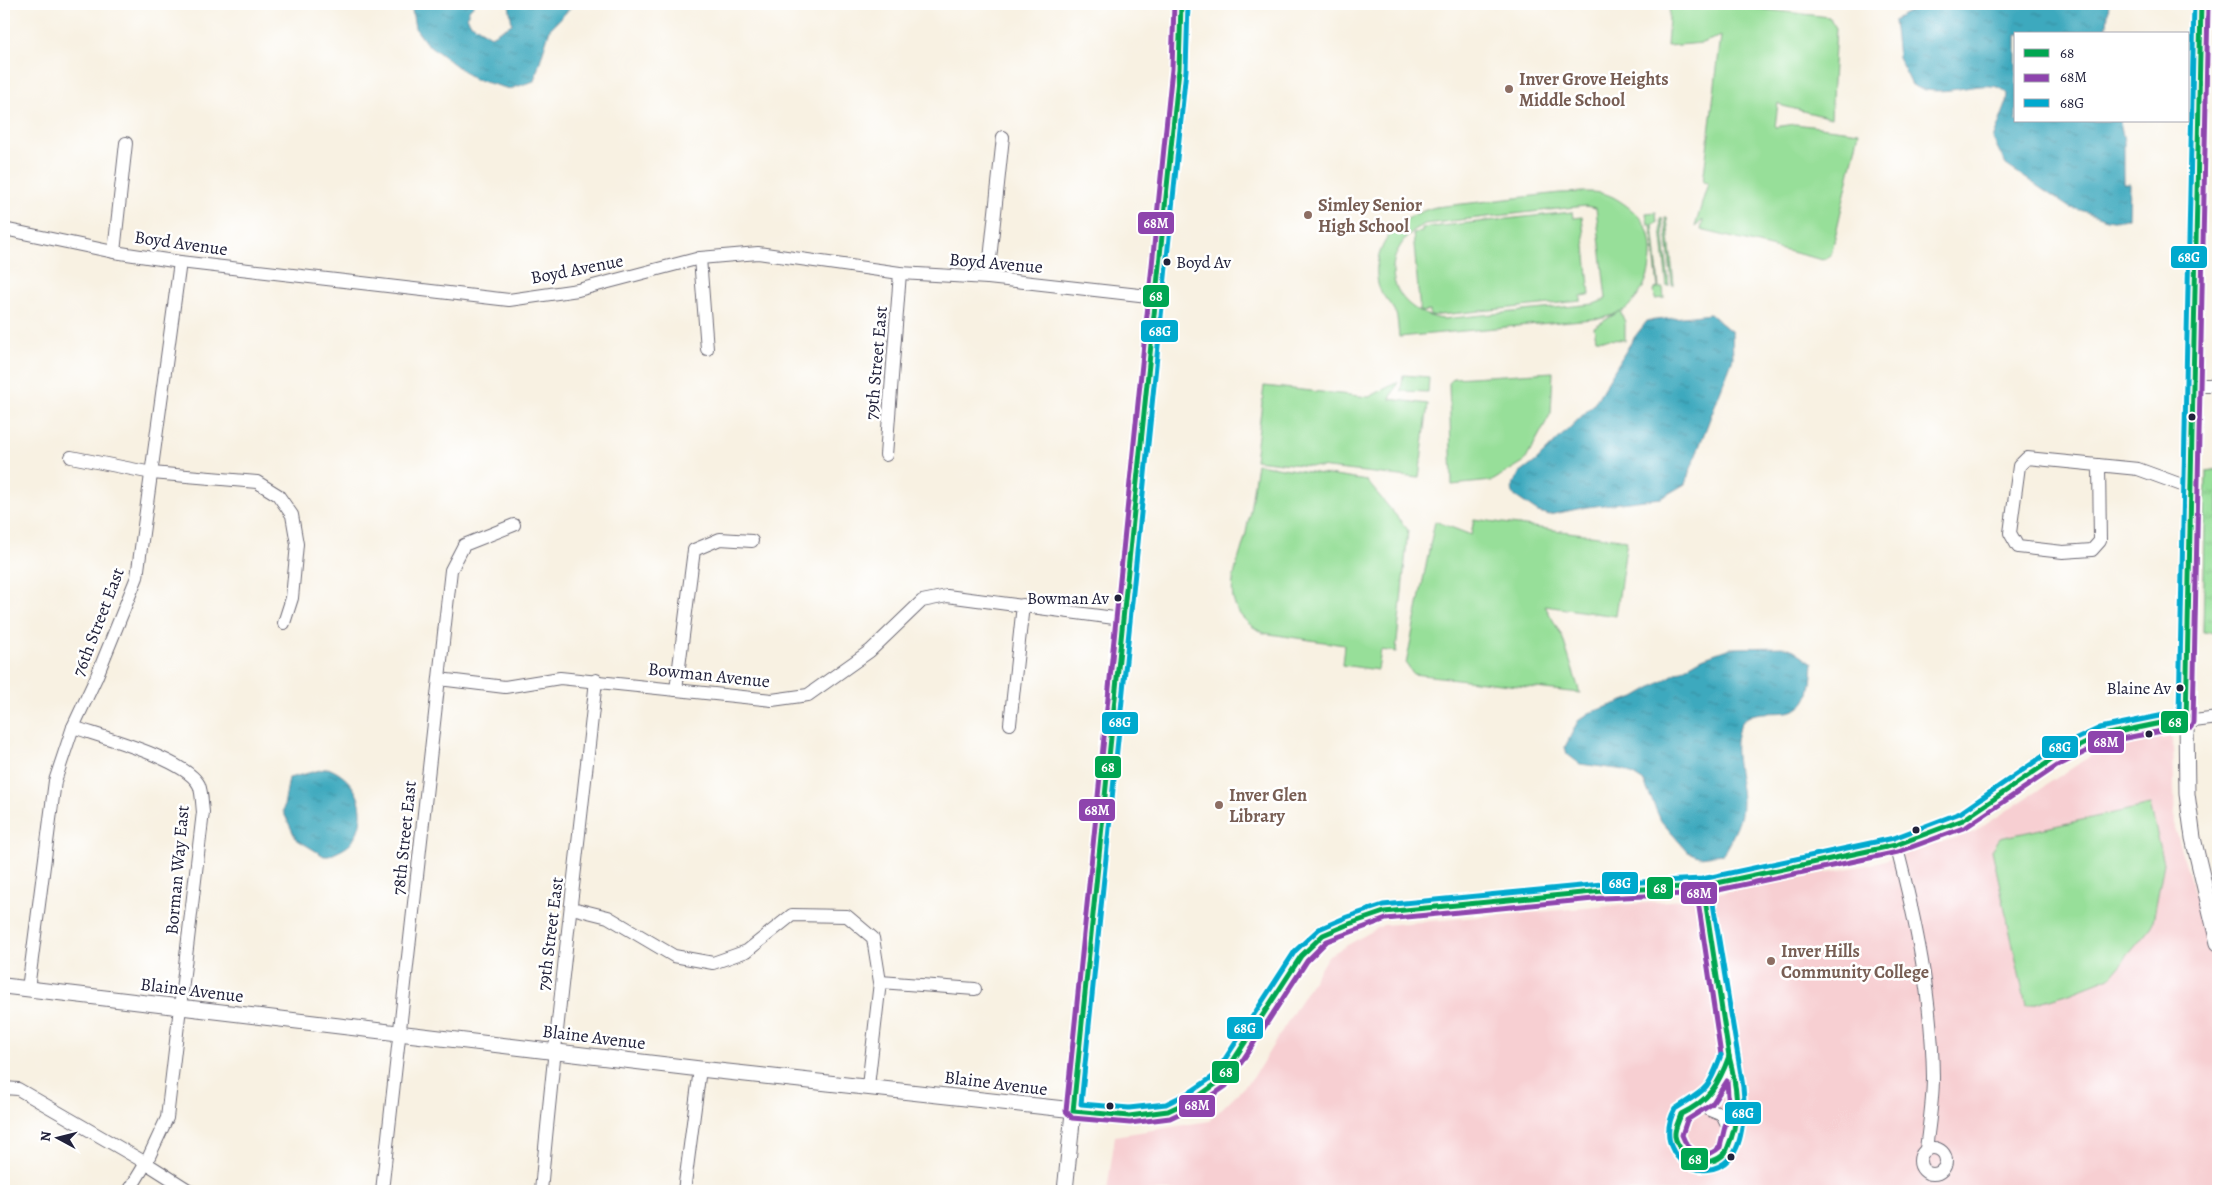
<svg xmlns="http://www.w3.org/2000/svg" width="2222" height="1195" viewBox="0 0 2222 1195" font-family="Alegreya,serif">
  <style>
    .built { fill: #f7cfd2 }
    .grass { fill: url(#grass-tufts); stroke: #5c806a }
    .pitch { fill: #97df99; stroke: #5c806a; fill-rule: evenodd }
    .water { fill: url(#water-ripples); stroke: #30667c }
    .lines { fill: none; stroke-linecap: round; stroke-linejoin: round }
    .minor-casing { stroke: #6d6a75; stroke-width: 14 }
    .tertiary-casing { stroke: #6d6a75; stroke-width: 17 }
    .minor { stroke: #fff; stroke-width: 12 }
    .tertiary { stroke: #fff; stroke-width: 15 }
    .bus-1-casing { stroke: #fff; stroke-width: 9 }
    .bus-2-casing { stroke: #fff; stroke-width: 9 }
    .bus-3-casing { stroke: #fff; stroke-width: 9 }
    .bus-1 { stroke: #00a651; stroke-width: 5 }
    .bus-2 { stroke: #8e44ad; stroke-width: 5 }
    .bus-3 { stroke: #00a9ce; stroke-width: 5 }
    .education-dot { fill: #8d6e63; stroke: #fff; stroke-width: 2 }
    .bus-dot { fill: #22223b; stroke: #fff; stroke-width: 2 }
    .labels { text-anchor: middle; stroke-width: 5; stroke-linejoin: round; paint-order: stroke }
    .bus-label { font-size: 17px; fill: #22223b; stroke: #fff; text-anchor: end }
    .education-label { font-size: 18px; font-weight: bold; fill: #785e54; stroke: #fff; text-anchor: start }
    .street-label { font-size: 18px; fill: #22223b; stroke: #fff }
    .line-badge { stroke: #fff; stroke-width: 2 }
    .badge-label { font-size: 14px; text-anchor: middle; font-weight: bold; fill: #fff }
  </style>
  <defs>
    <pattern id="grass-tufts" width="24" height="20" patternUnits="userSpaceOnUse" patternTransform="scale(1.25)"><rect width="24" height="20" fill="#97df99"/><path d="M3 7l-1-3M5 7V3M7 7l1-3M15 17l-1-3M17 17v-4M19 17l1-3" fill="none" stroke="#82bf85"/></pattern>
    <pattern id="water-ripples" width="26" height="14" patternUnits="userSpaceOnUse" patternTransform="scale(1.25)"><rect width="26" height="14" fill="#3ea9be"/><path d="M2 4q2-2 4 0t4 0M15 11q2-2 4 0t4 0" fill="none" stroke="#34899c"/></pattern>
  </defs>
  <rect width="100%" height="100%" fill="#fff"/>
  <filter id="ink" filterUnits="userSpaceOnUse"><feTurbulence type="fractalNoise" baseFrequency=".02" numOctaves="2"/><feDisplacementMap in="SourceGraphic" scale="10" xChannelSelector="R" yChannelSelector="G"/><feConvolveMatrix kernelMatrix="1 2 1 2 8 2 1 2 1" color-interpolation-filters="sRGB"/></filter>
  <filter id="wash" filterUnits="userSpaceOnUse"><feTurbulence type="fractalNoise" baseFrequency=".0096" numOctaves="4" result="noise"/><feDisplacementMap in="SourceGraphic" scale="20" xChannelSelector="R" yChannelSelector="G"/><feGaussianBlur stdDeviation="1.12" result="paint"/><feColorMatrix in="noise" values="0 0 0 0 0 0 0 0 0 0 0 0 0 0 0 0 0 1.4 0 .05"/><feComposite in="paint" operator="in"/></filter>
  <g filter="url(#wash)">
    <rect width="100%" height="100%" fill="#f8f1e2"/>
    <polygon class="built" points="2173,734 2175,831 2218,966 2218,1191 1107,1191 1115,1136 1209,1121 1253,1078 1328,956 1383,925 1680,900 1872,864 1974,832 2106,746"/>
    <polygon class="grass" points="2218,469 2218,633 2203,632 2206,471"/>
    <g class="pitch">
      <polygon points="1670,4 1754,4 1751,8 1829,17 1836,28 1831,118 1783,106 1778,103 1775,127 1795,124 1859,132 1831,255 1823,260 1701,230 1703,220 1695,227 1708,183 1703,182 1721,36 1702,43 1667,46"/>
      <path d="M1560,193C1576,193 1599,189 1613,197C1626,204 1646,219 1649,235C1655,259 1648,288 1630,305C1624,312 1612,315 1603,318L1399,337C1398,330 1398,320 1396,314C1391,303 1381,296 1378,284C1370,245 1400,215 1436,207ZM1585,206L1596,208L1606,299L1594,304L1443,319C1399,313 1375,270 1409,235C1413,230 1420,227 1425,224Z"/>
      <polygon points="1572,212 1573,218 1582,217 1590,295 1581,296 1581,301 1430,316 1430,311 1420,312 1413,233 1422,232 1422,228"/>
      <polygon points="1656,212 1657,223 1653,224 1659,288 1663,288 1664,298 1655,299 1654,289 1658,288 1651,224 1648,224 1646,213"/>
      <polygon points="1660,218 1662,218 1669,286 1667,286"/>
      <polygon points="1665,218 1667,218 1674,285 1672,285"/>
      <polygon points="1620,311 1625,322 1625,340 1596,339 1594,327"/>
      <polygon points="1553,372 1551,413 1525,461 1492,481 1452,485 1449,383 1454,378"/>
      <polygon points="1403,375 1429,377 1428,392 1401,391"/>
      <polygon points="1398,382 1390,399 1428,404 1419,478 1255,460 1264,386 1369,397"/>
      <path d="M1257,464L1367,481L1408,530L1396,652L1381,650L1378,670L1342,665L1344,645L1263,633C1214,606 1236,574 1246,533C1251,510 1253,487 1257,464Z"/>
      <polygon points="1474,519 1627,540 1616,616 1545,606 1562,636 1580,693 1413,674 1406,664 1435,521 1471,535"/>
      <polygon points="2150,805 2164,863 2152,926 2110,977 2067,994 2026,1006 1992,850 2000,838"/>
    </g>
    <g class="water">
      <polygon points="411,4 475,4 469,10 467,17 470,23 491,36 512,24 509,4 574,4 550,29 534,81 510,89 474,79 426,43 415,28"/>
      <path d="M1924,4H2109L2106,34H2016V121H2120L2124,141V184H2130L2129,218C2109,226 2090,210 2070,208L2006,165L1993,139L2007,102L2008,94C1990,72 1943,103 1912,85L1898,57L1894,20Z"/>
      <polygon points="1710,314 1732,332 1733,358 1685,484 1661,498 1587,507 1549,515 1538,512 1513,495 1512,486 1519,474 1535,462 1594,404 1633,339 1647,321"/>
      <path d="M1786,647L1794,650L1813,663C1812,672 1812,681 1810,690C1801,730 1756,699 1741,724C1729,746 1741,777 1742,800C1743,820 1733,836 1723,854L1700,857L1688,852L1661,821L1644,782L1625,770L1580,764L1567,754L1565,747L1578,721L1589,713L1635,697L1702,658L1730,648Z"/>
      <path d="M328,768C359,780 371,814 352,842C348,848 335,853 329,856H324L296,839L283,811L289,778Z"/>
    </g>
  </g>
  <g filter="url(#ink)">
    <g class="lines">
      <g class="minor-casing">
        <g id="minor">
          <polyline points="4,229 114,252 180,262 509,300 578,290 700,258 758,253 900,273 988,278 1157,297"/>
          <polyline points="114,252 126,143"/>
          <polyline points="700,258 707,349"/>
          <polyline points="988,278 1003,137"/>
          <polyline points="2192,385 2218,385"/>
          <polyline points="886,455 900,273"/>
          <polyline points="71,457 152,473 257,482 278,495 292,515 297,544 292,598 284,623"/>
          <polyline points="2099,465 2100,541 2092,550 2063,552 2018,547 2010,533 2019,466 2027,458 2138,469 2190,488"/>
          <polyline points="439,679 505,687 560,678 772,700 808,695 870,651 922,601 947,596 1122,619"/>
          <polyline points="676,690 694,550 720,539 752,541"/>
          <polyline points="2186,722 2218,718"/>
          <polyline points="1010,724 1023,605"/>
          <path d="M73,727C102,737 186,759 199,785C202,792 202,805 203,812L167,1118L146,1163L129,1191"/>
          <path d="M1896,845C1916,920 1932,998 1933,1077C1933,1101 1929,1125 1926,1149"/>
          <path d="M1703,886L1729,1056C1737,1085 1742,1114 1729,1143C1728,1146 1727,1151 1725,1153C1707,1171 1680,1160 1675,1136C1674,1130 1679,1120 1681,1114C1713,1101 1717,1088 1729,1056"/>
          <polyline points="572,908 608,917 674,956 713,963 747,951 792,915 847,916 873,938 880,982 868,1086"/>
          <polyline points="880,982 975,989"/>
          <polyline points="28,989 55,781 73,727 96,678 137,577 180,262"/>
          <polyline points="4,1088 18,1089 146,1163 190,1191"/>
          <polyline points="1700,1106 1722,1115 1732,1136"/>
          <circle cx="1933" cy="1161" r="13"/>
          <polyline points="382,1191 451,570 464,545 514,525"/>
          <path d="M541,1191C556,1021 578,851 596,680"/>
          <polyline points="684,1191 700,1069"/>
        </g>
      </g>
      <g class="tertiary-casing">
        <g id="tertiary">
          <polyline points="2201,4 2186,722 2187,794 2193,838 2218,943"/>
          <polyline points="4,986 700,1069 1129,1116 1168,1111 1196,1098 1220,1081 1301,956 1323,935 1349,924 1384,912 1603,891 1703,886 1896,845 1963,820 2053,759 2103,735 2166,722 2186,722"/>
          <polyline points="1065,1191 1179,69 1181,4"/>
        </g>
      </g>
      <use href="#minor" class="minor"/>
      <use href="#tertiary" class="tertiary"/>
      <g class="bus-1-casing">
        <g id="bus-1">
          <polyline points="1181,4 1179,69 1073,1111 1129,1116 1168,1111 1196,1098 1220,1081 1301,956 1323,935 1349,924 1384,912 1603,891 1703,886 1896,845 1963,820 2053,759 2103,735 2166,722 2186,722 2201,4"/>
          <polyline points="1703,886 1729,1056"/>
          <path d="M1729,1056C1736,1084 1741,1111 1731,1139C1729,1143 1728,1149 1725,1153C1709,1171 1679,1158 1675,1136C1674,1129 1679,1121 1681,1114C1709,1101 1719,1084 1729,1056Z"/>
        </g>
      </g>
      <g class="bus-2-casing">
        <g id="bus-2">
          <polyline points="1174,4 1172,69 1066,1111 1072,1118 1130,1123 1170,1118 1200,1104 1226,1086 1307,961 1327,941 1386,919 1604,898 1704,893 1898,852 1966,827 2057,766 2105,742 2167,730 2191,727 2193,722 2208,4"/>
          <polyline points="1696,887 1721,1055"/>
          <path d="M1727,1081L1729,1110L1720,1147C1705,1161 1688,1152 1682,1135L1687,1120L1712,1104Z"/>
        </g>
      </g>
      <g class="bus-3-casing">
        <g id="bus-3">
          <polyline points="1188,4 1186,70 1081,1104 1129,1108 1166,1104 1192,1091 1214,1076 1295,951 1319,929 1347,917 1383,905 1602,884 1702,879 1894,838 1960,813 2049,752 2100,728 2164,715 2179,714 2194,4"/>
          <path d="M1710,885L1743,1087C1745,1105 1744,1144 1730,1158C1701,1189 1651,1154 1675,1109C1706,1089 1708,1091 1721,1055"/>
        </g>
      </g>
      <use href="#bus-1" class="bus-1"/>
      <use href="#bus-2" class="bus-2"/>
      <use href="#bus-3" class="bus-3"/>
    </g>
  </g>
  <g class="education-dot">
    <circle cx="1509" cy="89" r="5"/>
    <circle cx="1308" cy="215" r="5"/>
    <circle cx="1219" cy="805" r="5"/>
    <circle cx="1771" cy="961" r="5"/>
  </g>
  <g class="bus-dot">
    <circle cx="1167" cy="262" r="4.5"/>
    <circle cx="2192" cy="417" r="4.5"/>
    <circle cx="1118" cy="598" r="4.5"/>
    <circle cx="2180" cy="688" r="4.5"/>
    <circle cx="2149" cy="734" r="4.5"/>
    <circle cx="1916" cy="830" r="4.5"/>
    <circle cx="1110" cy="1106" r="4.5"/>
    <circle cx="1731" cy="1157" r="4.5"/>
  </g>
  <g class="labels">
    <g class="bus-label">
      <text x="1176" y="268" text-anchor="start">Boyd Av</text>
      <text x="1109" y="604">Bowman Av</text>
      <text x="2171" y="694">Blaine Av</text>
    </g>
    <g class="education-label">
      <text x="1519" y="85">Inver Grove Heights<tspan x="1519" dy="21">Middle School</tspan></text>
      <text x="1318" y="211">Simley Senior<tspan x="1318" dy="21">High School</tspan></text>
      <text x="1229" y="801">Inver Glen<tspan x="1229" dy="21">Library</tspan></text>
      <text x="1781" y="957">Inver Hills<tspan x="1781" dy="21">Community College</tspan></text>
    </g>
    <g class="street-label">
      <text transform="translate(181 243) rotate(8)" y="6">Boyd Avenue</text>
      <text transform="translate(996 263) rotate(5)" y="6">Boyd Avenue</text>
      <text transform="translate(577 269) rotate(-11)" y="6">Boyd Avenue</text>
      <text transform="translate(876 363) rotate(-85)" y="6">79th Street East</text>
      <text transform="translate(98 622) rotate(-69)" y="6">76th Street East</text>
      <text transform="translate(709 675) rotate(6)" y="6">Bowman Avenue</text>
      <text transform="translate(404 838) rotate(-84)" y="6">78th Street East</text>
      <text transform="translate(177 870) rotate(-85)" y="6">Borman Way East</text>
      <text transform="translate(550 934) rotate(-83)" y="6">79th Street East</text>
      <text transform="translate(192 990) rotate(7)" y="6">Blaine Avenue</text>
      <text transform="translate(594 1037) rotate(7)" y="6">Blaine Avenue</text>
      <text transform="translate(996 1083) rotate(7)" y="6">Blaine Avenue</text>
    </g>
  </g>
  <g class="line-badge">
    <rect x="1137" y="211" width="38" height="24" rx="5" fill="#8e44ad"/>
    <rect x="2170" y="245" width="38" height="24" rx="5" fill="#00a9ce"/>
    <rect x="1142" y="284" width="28" height="24" rx="5" fill="#00a651"/>
    <rect x="1140" y="319" width="39" height="24" rx="5" fill="#00a9ce"/>
    <rect x="2160" y="710" width="29" height="24" rx="5" fill="#00a651"/>
    <rect x="1101" y="711" width="38" height="24" rx="5" fill="#00a9ce"/>
    <rect x="2087" y="730" width="38" height="24" rx="5" fill="#8e44ad"/>
    <rect x="2041" y="735" width="38" height="24" rx="5" fill="#00a9ce"/>
    <rect x="1094" y="755" width="28" height="24" rx="5" fill="#00a651"/>
    <rect x="1078" y="798" width="38" height="24" rx="5" fill="#8e44ad"/>
    <rect x="1601" y="871" width="38" height="24" rx="5" fill="#00a9ce"/>
    <rect x="1646" y="876" width="28" height="24" rx="5" fill="#00a651"/>
    <rect x="1680" y="881" width="38" height="24" rx="5" fill="#8e44ad"/>
    <rect x="1226" y="1016" width="38" height="24" rx="5" fill="#00a9ce"/>
    <rect x="1211" y="1060" width="29" height="24" rx="5" fill="#00a651"/>
    <rect x="1178" y="1094" width="38" height="24" rx="5" fill="#8e44ad"/>
    <rect x="1724" y="1101" width="38" height="24" rx="5" fill="#00a9ce"/>
    <rect x="1680" y="1147" width="29" height="24" rx="5" fill="#00a651"/>
  </g>
  <g class="badge-label">
    <text x="1156" y="228">68M</text>
    <text x="2189" y="262">68G</text>
    <text x="1156" y="301">68</text>
    <text x="1160" y="336">68G</text>
    <text x="2175" y="727">68</text>
    <text x="1120" y="727">68G</text>
    <text x="2106" y="747">68M</text>
    <text x="2060" y="752">68G</text>
    <text x="1108" y="772">68</text>
    <text x="1097" y="815">68M</text>
    <text x="1620" y="888">68G</text>
    <text x="1660" y="893">68</text>
    <text x="1699" y="898">68M</text>
    <text x="1245" y="1033">68G</text>
    <text x="1226" y="1077">68</text>
    <text x="1197" y="1110">68M</text>
    <text x="1743" y="1118">68G</text>
    <text x="1695" y="1164">68</text>
  </g>
  <rect width="2222" height="1195" fill="none" stroke="#fff" stroke-width="20"/>
  <rect x="2014" y="32" width="175" height="90" fill="#ffffff" stroke="#a7a7b1"/>
  <rect x="2024" y="49" width="25" height="8" fill="#00a651" stroke="#a7a7b1"/>
  <text x="2060" y="58" font-size="15" fill="#22223b">68</text>
  <rect x="2024" y="74" width="25" height="8" fill="#8e44ad" stroke="#a7a7b1"/>
  <text x="2060" y="82" font-size="15" fill="#22223b">68M</text>
  <rect x="2024" y="99" width="25" height="8" fill="#00a9ce" stroke="#a7a7b1"/>
  <text x="2060" y="108" font-size="15" fill="#22223b">68G</text>
  <g transform="translate(58 1138) rotate(277)" stroke="#ffffff" stroke-width="4" paint-order="stroke">
  <path d="M0-4L9 19L0 12L-9 19Z" fill="#22223b"/>
  <text y="-8" font-size="14" font-weight="bold" text-anchor="middle" fill="#22223b">N</text>
  </g>
</svg>
